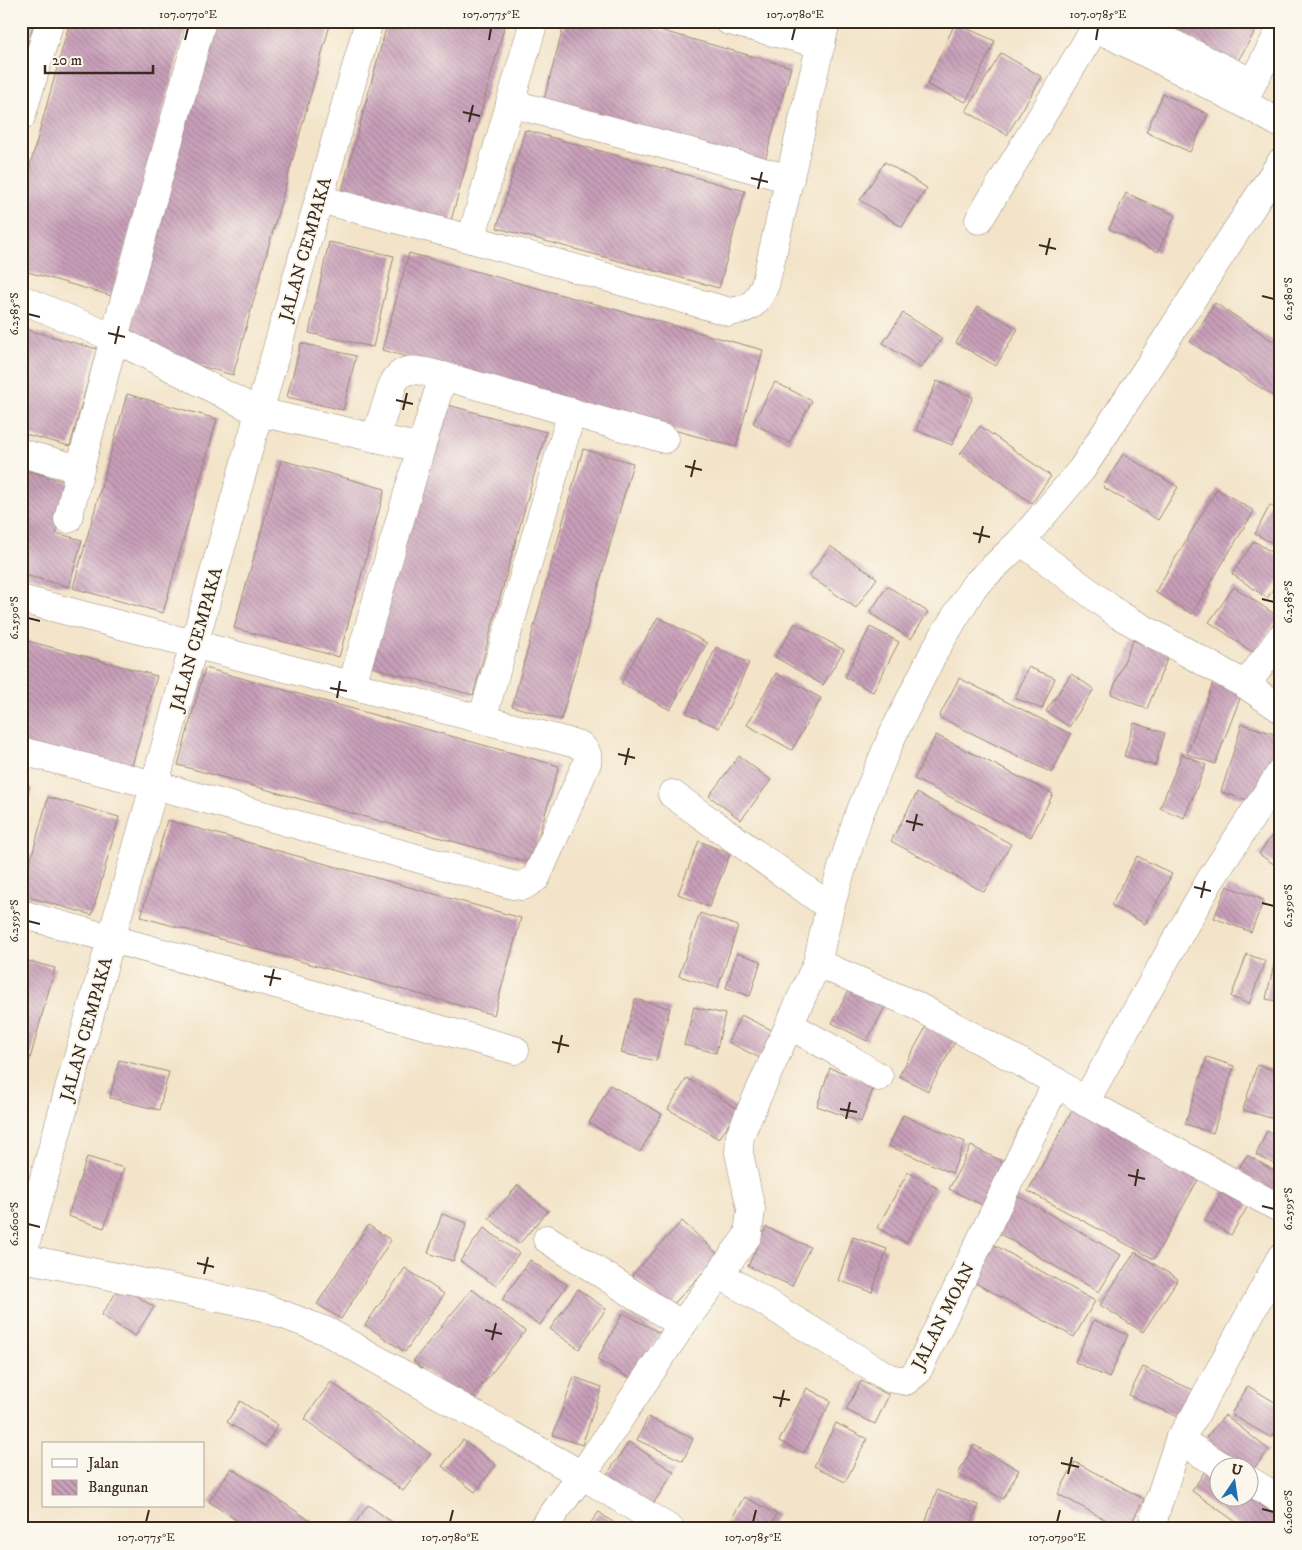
<svg xmlns="http://www.w3.org/2000/svg" width="1302" height="1550" viewBox="0 0 1302 1550" font-family="'IM FELL DW Pica',serif">
  <style>
    .building { fill: url(#building-back-hatch) }
    .lines { fill: none; stroke-linecap: round; stroke-linejoin: round }
    .minor-casing { stroke: #978774; stroke-width: 29 }
    .minor { stroke: #fff; stroke-width: 28 }
    .ticks { fill: none; stroke: #3b2a1e; stroke-width: 2 }
    .labels { text-anchor: middle; stroke-width: 4; stroke-linejoin: round; paint-order: stroke }
    .street-label { font-size: 18px; fill: #3b2a1e; stroke: #fbf7ec }
    .neatline { fill: none; stroke: #3b2a1e; stroke-width: 2 }
    .ticks-label { font-size: 12px; text-anchor: middle; fill: #3b2a1e }
  </style>
  <defs>
    <pattern id="building-back-hatch" width="6" height="6" patternUnits="userSpaceOnUse" patternTransform="scale(1.25)"><rect width="6" height="6" fill="#c89fb9"/><path d="M-1 5l2 2M0 0l6 6M5-1l2 2" fill="none" stroke="#a48296"/></pattern>
  </defs>
  <rect width="100%" height="100%" fill="#fbf7ec"/>
  <filter id="ink" filterUnits="userSpaceOnUse"><feTurbulence type="fractalNoise" baseFrequency=".02" numOctaves="2"/><feDisplacementMap in="SourceGraphic" scale="10" xChannelSelector="R" yChannelSelector="G"/><feConvolveMatrix kernelMatrix="1 2 1 2 8 2 1 2 1" color-interpolation-filters="sRGB"/></filter>
  <filter id="wash" filterUnits="userSpaceOnUse"><feTurbulence type="fractalNoise" baseFrequency=".0096" numOctaves="4" result="noise"/><feDisplacementMap in="SourceGraphic" scale="20" xChannelSelector="R" yChannelSelector="G"/><feGaussianBlur stdDeviation="1.12" result="paint"/><feColorMatrix in="noise" values="0 0 0 0 0 0 0 0 0 0 0 0 0 0 0 0 0 1.4 0 .05"/><feComposite in="paint" operator="in"/></filter>
  <g filter="url(#wash)">
    <rect width="100%" height="100%" fill="#f3e4c9"/>
    <g id="blocks">
      <g class="building">
        <polygon points="21,21 34,21 22,66 21,66"/>
        <polygon points="70,21 188,21 112,296 21,270 21,198"/>
        <polygon points="213,21 331,21 233,375 182,361 128,337"/>
        <polygon points="388,21 506,21 450,224 341,194"/>
        <polygon points="565,21 627,21 791,67 764,164 543,103"/>
        <polygon points="1162,21 1261,21 1236,64"/>
        <polygon points="955,23 995,41 966,102 927,85"/>
        <polygon points="1001,53 1042,77 1007,135 966,111"/>
        <polygon points="1163,94 1208,114 1190,152 1146,132"/>
        <polygon points="525,130 745,191 719,288 497,228"/>
        <polygon points="885,162 927,188 902,227 860,200"/>
        <polygon points="1126,193 1175,215 1158,252 1109,229"/>
        <polygon points="329,242 394,256 373,347 309,333"/>
        <polygon points="409,253 763,350 736,447 382,350"/>
        <polygon points="1215,303 1281,346 1281,401 1190,342"/>
        <polygon points="978,306 1018,329 996,366 956,343"/>
        <polygon points="903,313 942,338 921,368 883,343"/>
        <polygon points="21,328 97,349 70,446 21,433"/>
        <polygon points="301,343 356,356 343,410 287,397"/>
        <polygon points="937,381 973,397 952,445 916,430"/>
        <polygon points="775,382 812,401 789,443 753,423"/>
        <polygon points="127,394 217,419 163,613 73,588"/>
        <polygon points="441,403 546,432 473,695 368,666"/>
        <polygon points="980,426 1051,476 1032,503 960,454"/>
        <polygon points="583,449 633,463 561,720 512,706"/>
        <polygon points="1123,454 1178,487 1158,520 1103,487"/>
        <polygon points="281,460 385,489 339,657 234,628"/>
        <polygon points="21,469 70,483 56,533 82,540 69,587 21,574"/>
        <polygon points="1217,489 1254,511 1192,614 1155,592"/>
        <polygon points="1270,505 1281,511 1281,537 1276,545 1255,534"/>
        <polygon points="1254,541 1281,558 1281,578 1267,598 1232,574"/>
        <polygon points="830,546 877,578 856,608 809,576"/>
        <polygon points="887,586 928,612 911,639 870,613"/>
        <polygon points="1234,587 1279,617 1254,653 1209,622"/>
        <polygon points="658,617 707,643 670,710 621,683"/>
        <polygon points="795,623 844,650 823,685 775,657"/>
        <polygon points="870,627 899,642 873,692 845,677"/>
        <polygon points="21,639 157,676 130,773 21,743"/>
        <polygon points="1133,640 1169,654 1147,709 1111,694"/>
        <polygon points="716,647 749,663 719,728 686,713"/>
        <polygon points="1028,667 1055,678 1042,709 1015,698"/>
        <polygon points="205,668 559,766 531,863 178,765"/>
        <polygon points="776,673 821,698 792,750 747,725"/>
        <polygon points="1071,674 1094,689 1069,727 1046,711"/>
        <polygon points="959,678 1071,734 1052,773 939,717"/>
        <polygon points="1213,683 1242,693 1215,764 1187,754"/>
        <polygon points="1134,723 1165,733 1155,766 1124,756"/>
        <polygon points="1242,724 1281,736 1260,804 1221,792"/>
        <polygon points="936,735 1053,794 1031,837 914,779"/>
        <polygon points="1182,754 1206,765 1184,818 1160,808"/>
        <polygon points="739,756 771,780 741,820 709,796"/>
        <polygon points="21,783 30,786 22,815 21,815"/>
        <polygon points="917,793 1011,844 984,892 891,841"/>
        <polygon points="48,797 119,817 92,915 21,895"/>
        <polygon points="167,820 521,918 494,1015 141,917"/>
        <polygon points="1281,822 1281,869 1259,854"/>
        <polygon points="699,841 730,854 709,907 678,894"/>
        <polygon points="1137,856 1172,874 1145,924 1111,905"/>
        <polygon points="1227,886 1264,900 1251,932 1214,918"/>
        <polygon points="1281,904 1281,917 1275,914"/>
        <polygon points="700,913 738,926 718,988 679,976"/>
        <polygon points="737,953 761,961 750,996 726,988"/>
        <polygon points="1247,954 1265,961 1249,1004 1231,997"/>
        <polygon points="21,959 55,968 22,1088 21,1088"/>
        <polygon points="1275,960 1281,962 1281,1002 1266,999"/>
        <polygon points="854,980 889,999 867,1041 832,1023"/>
        <polygon points="635,999 670,1008 656,1061 621,1053"/>
        <polygon points="694,1007 725,1014 716,1053 684,1045"/>
        <polygon points="741,1015 784,1036 770,1063 728,1042"/>
        <polygon points="926,1027 955,1042 928,1091 899,1076"/>
        <polygon points="1207,1057 1234,1066 1213,1133 1185,1124"/>
        <polygon points="119,1060 169,1072 159,1110 110,1098"/>
        <polygon points="1257,1065 1281,1072 1281,1095 1274,1119 1243,1110"/>
        <polygon points="830,1068 875,1084 861,1122 817,1106"/>
        <polygon points="687,1078 738,1109 719,1139 668,1109"/>
        <polygon points="610,1085 662,1114 640,1152 589,1123"/>
        <polygon points="1079,1098 1205,1167 1154,1259 1028,1191"/>
        <polygon points="903,1115 965,1142 952,1173 889,1146"/>
        <polygon points="1267,1131 1281,1138 1281,1167 1256,1155"/>
        <polygon points="971,1146 1010,1165 988,1208 949,1189"/>
        <polygon points="1247,1155 1281,1175 1281,1181 1274,1192 1238,1170"/>
        <polygon points="87,1157 124,1168 104,1228 68,1216"/>
        <polygon points="908,1172 937,1188 906,1243 877,1228"/>
        <polygon points="1228,1182 1253,1197 1231,1235 1205,1220"/>
        <polygon points="518,1185 548,1211 519,1244 489,1218"/>
        <polygon points="1016,1195 1121,1255 1099,1292 995,1231"/>
        <polygon points="442,1214 467,1223 453,1261 428,1253"/>
        <polygon points="682,1221 719,1255 669,1309 632,1275"/>
        <polygon points="368,1225 391,1240 341,1319 317,1304"/>
        <polygon points="766,1227 810,1247 792,1286 748,1266"/>
        <polygon points="484,1228 519,1253 496,1286 460,1261"/>
        <polygon points="853,1237 887,1249 872,1292 838,1280"/>
        <polygon points="989,1242 1095,1301 1074,1337 968,1279"/>
        <polygon points="1135,1252 1178,1279 1143,1332 1100,1305"/>
        <polygon points="530,1260 567,1285 540,1325 502,1300"/>
        <polygon points="405,1268 444,1294 405,1352 365,1325"/>
        <polygon points="121,1286 154,1307 135,1336 101,1315"/>
        <polygon points="472,1289 525,1331 467,1404 413,1361"/>
        <polygon points="578,1289 606,1309 579,1349 550,1329"/>
        <polygon points="623,1313 660,1333 634,1380 597,1360"/>
        <polygon points="1094,1320 1128,1335 1109,1378 1075,1362"/>
        <polygon points="1143,1367 1193,1390 1180,1418 1129,1395"/>
        <polygon points="574,1377 602,1387 582,1445 553,1435"/>
        <polygon points="861,1381 889,1395 875,1424 846,1410"/>
        <polygon points="331,1382 431,1454 403,1491 304,1419"/>
        <polygon points="1248,1386 1281,1406 1281,1422 1271,1438 1231,1414"/>
        <polygon points="807,1388 831,1401 804,1453 779,1441"/>
        <polygon points="240,1401 278,1425 265,1446 227,1422"/>
        <polygon points="1225,1415 1269,1450 1250,1473 1250,1468 1243,1468 1206,1437"/>
        <polygon points="648,1417 693,1439 683,1461 637,1440"/>
        <polygon points="836,1423 867,1439 845,1482 814,1466"/>
        <polygon points="463,1440 496,1465 475,1492 442,1466"/>
        <polygon points="629,1442 674,1472 651,1507 605,1477"/>
        <polygon points="974,1445 1019,1470 1003,1499 958,1474"/>
        <polygon points="1075,1462 1144,1499 1128,1529 1123,1529 1058,1494"/>
        <polygon points="1280,1463 1281,1463 1281,1478 1277,1478"/>
        <polygon points="231,1468 323,1529 250,1529 209,1502"/>
        <polygon points="1207,1468 1220,1476 1220,1498 1250,1498 1281,1519 1281,1529 1246,1529 1192,1491"/>
        <polygon points="937,1490 978,1505 970,1529 923,1529"/>
        <polygon points="744,1497 777,1514 769,1529 726,1529"/>
        <polygon points="368,1505 402,1529 351,1529"/>
        <polygon points="599,1512 622,1529 586,1529"/>
        <polygon points="1083,1524 1097,1528 1097,1529 1081,1529"/>
      </g>
    </g>
  </g>
  <g filter="url(#ink)">
    <use href="#blocks" fill-opacity="0" stroke="#978774" stroke-width="1"/>
    <g class="lines">
      <g class="minor-casing">
        <g id="minor">
          <polyline points="729,21 821,44"/>
          <polyline points="1126,21 1252,82"/>
          <polyline points="1244,99 1281,29"/>
          <polyline points="510,103 790,179"/>
          <polyline points="21,117 50,21"/>
          <path d="M319,199L471,239L730,312C753,308 755,305 765,285L826,21"/>
          <polyline points="979,220 1092,33 1099,31 1107,33 1242,102 1281,124"/>
          <polyline points="471,239 534,21"/>
          <polyline points="21,299 114,338 259,412 421,448 443,376"/>
          <path d="M375,438L393,384C404,362 423,372 443,376L665,439"/>
          <polyline points="21,453 80,469 114,338 202,21"/>
          <polyline points="68,519 80,469"/>
          <polyline points="1021,541 1119,615 1246,685 1281,709"/>
          <path d="M21,599L580,745C586,751 589,754 587,763L536,878L523,886L513,885L155,785L21,751"/>
          <polyline points="352,685 421,448"/>
          <polyline points="1246,685 1281,637"/>
          <polyline points="482,719 572,412"/>
          <polyline points="672,794 830,907"/>
          <polyline points="21,914 515,1050"/>
          <polyline points="817,963 913,1004 1057,1082 1085,1102 1281,1209"/>
          <polyline points="789,1025 845,1056 879,1077"/>
          <polyline points="1085,1102 1209,882 1281,772"/>
          <polyline points="547,1239 682,1325"/>
          <polyline points="23,1258 263,1307 326,1331 582,1475 670,1529"/>
          <polyline points="21,1260 369,21"/>
          <polyline points="721,1275 889,1378 906,1381 917,1372 1057,1082"/>
          <polyline points="1179,1440 1225,1468"/>
          <polyline points="1250,1481 1281,1500"/>
          <polyline points="542,1529 582,1475 682,1325 748,1235 751,1209 739,1153 740,1135 817,963 830,907 858,817 893,734 935,650 974,586 1021,541 1082,469 1281,162"/>
          <polyline points="1152,1529 1155,1513 1179,1440 1194,1417 1281,1257"/>
        </g>
      </g>
      <use href="#minor" class="minor"/>
    </g>
  </g>
  <path class="ticks" d="M185,40L188,28M489,40L491,28M792,40L795,28M1096,40L1098,28M463,112L480,116M469,122L473,105M751,178L768,182M758,189L762,172M1039,245L1056,249M1046,255L1050,238M1262,296L1274,299M28,314L40,317M108,333L125,337M115,344L119,326M396,400L413,404M403,410L407,393M685,466L702,470M691,477L695,460M973,533L990,537M979,543L983,526M1262,599L1274,602M28,618L40,621M330,688L347,691M337,698L340,681M618,754L635,758M625,765L629,748M906,821L923,825M913,831L917,814M1194,887L1211,891M1201,898L1205,881M1262,903L1274,906M28,921L40,924M264,976L281,979M270,986L274,969M552,1042L569,1046M558,1053L562,1035M840,1109L857,1112M846,1119L850,1102M1128,1175L1145,1179M1135,1186L1138,1169M1262,1206L1274,1209M28,1224L40,1227M197,1263L214,1267M204,1274L208,1257M485,1330L502,1334M492,1340L496,1323M773,1397L790,1400M780,1407L784,1390M1061,1463L1079,1467M1068,1474L1072,1457M1262,1509L1274,1512M146,1522L149,1510M450,1522L453,1510M753,1522L756,1510M1057,1522L1060,1510"/>
  <g class="labels">
    <g class="street-label">
      <text transform="translate(305 249) rotate(-74)" y="6">JALAN CEMPAKA</text>
      <text transform="translate(196 639) rotate(-74)" y="6">JALAN CEMPAKA</text>
      <text transform="translate(86 1029) rotate(-74)" y="6">JALAN CEMPAKA</text>
      <text transform="translate(943 1316) rotate(-63)" y="6">JALAN MOAN</text>
    </g>
  </g>
  <rect width="1302" height="1550" fill="none" stroke="#fbf7ec" stroke-width="55"/>
  <rect x="42" y="1442" width="162" height="65" fill="#fbf7ec" stroke="#aea59a"/>
  <rect x="52" y="1459" width="25" height="8" fill="#ffffff" stroke="#aea59a"/>
  <text x="88" y="1468" font-size="15" fill="#3b2a1e">Jalan</text>
  <rect x="52" y="1480" width="25" height="15" fill="url(#building-back-hatch)" stroke="#aea59a"/>
  <text x="88" y="1492" font-size="15" fill="#3b2a1e">Bangunan</text>
  <g transform="translate(1234 1482) rotate(13)"><circle r="24" fill="#fbf7ec" stroke="#aea59a"/>
  <path d="M0-4L9 19L0 12L-9 19Z" fill="#1f6fb2"/>
  <text y="-8" font-size="14" font-weight="bold" text-anchor="middle" fill="#3b2a1e">U</text>
  </g>
  <path d="M45 65v8h108v-8" fill="none" stroke="#3b2a1e" stroke-width="2.5"/>
  <text x="52" y="65" font-size="15" fill="#3b2a1e" stroke="#fbf7ec" stroke-width="4" paint-order="stroke">20 m</text>
  <rect x="28" y="28" width="1246" height="1494" class="neatline"/>
  <g class="ticks-label">
    <text x="188" y="18">107.0770°E</text>
    <text x="491" y="18">107.0775°E</text>
    <text x="795" y="18">107.0780°E</text>
    <text x="1098" y="18">107.0785°E</text>
    <text transform="translate(1288 299) rotate(-90)" y="4">6.2580°S</text>
    <text transform="translate(14 314) rotate(-90)" y="4">6.2585°S</text>
    <text transform="translate(1288 602) rotate(-90)" y="4">6.2585°S</text>
    <text transform="translate(14 618) rotate(-90)" y="4">6.2590°S</text>
    <text transform="translate(1288 906) rotate(-90)" y="4">6.2590°S</text>
    <text transform="translate(14 921) rotate(-90)" y="4">6.2595°S</text>
    <text transform="translate(1288 1209) rotate(-90)" y="4">6.2595°S</text>
    <text transform="translate(14 1224) rotate(-90)" y="4">6.2600°S</text>
    <text transform="translate(1288 1512) rotate(-90)" y="4">6.2600°S</text>
    <text x="146" y="1541">107.0775°E</text>
    <text x="450" y="1541">107.0780°E</text>
    <text x="753" y="1541">107.0785°E</text>
    <text x="1057" y="1541">107.0790°E</text>
  </g>
</svg>
